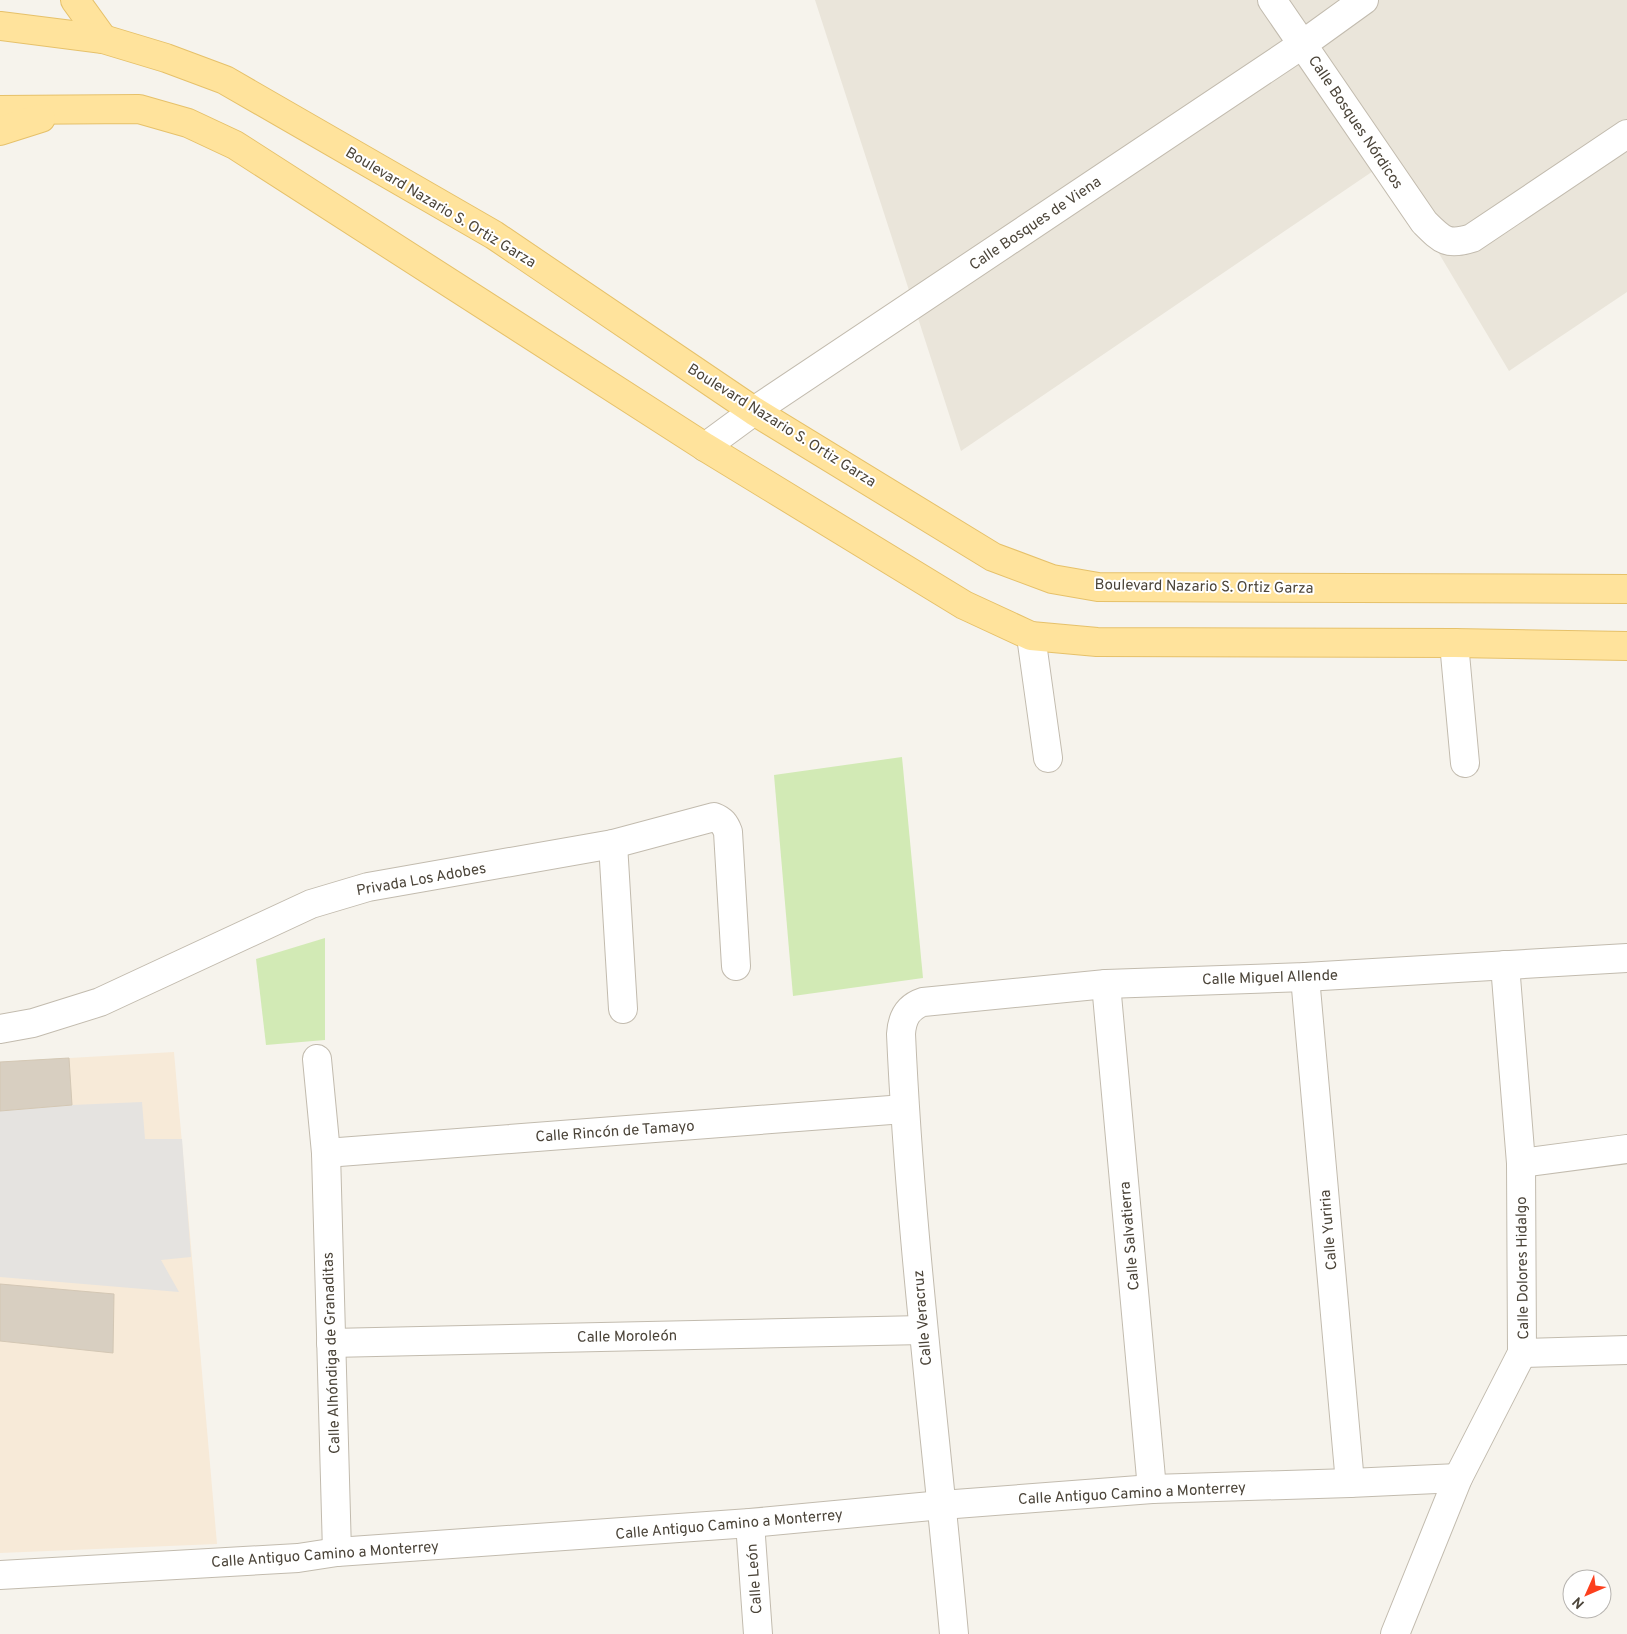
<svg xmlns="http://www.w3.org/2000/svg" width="1627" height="1634" viewBox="0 0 1627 1634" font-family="Overpass,sans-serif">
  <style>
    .residential { fill: #eae5da }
    .commercial { fill: #f7ead8 }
    .green { fill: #d2eab5 }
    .parking { fill: #e5e3e0 }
    .building { fill: #d8cfc1; stroke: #d3c7b4 }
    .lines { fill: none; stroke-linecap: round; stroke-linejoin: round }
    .minor-casing { stroke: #c2bbae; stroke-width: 30 }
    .major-casing { stroke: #e6c16a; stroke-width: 30 }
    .minor { stroke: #fff; stroke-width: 28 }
    .major { stroke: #ffe39c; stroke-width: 28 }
    .labels { text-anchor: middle; stroke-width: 4; stroke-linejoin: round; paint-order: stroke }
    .street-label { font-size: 15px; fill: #4b4439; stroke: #fff }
  </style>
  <rect width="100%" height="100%" fill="#f6f3ec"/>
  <polygon class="residential" points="815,0 1627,0 1627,292 1509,371 1385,163 961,451"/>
  <polygon class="commercial" points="174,1052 217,1544 0,1553 0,1062"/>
  <g class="green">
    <polygon points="902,757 923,978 793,996 774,775"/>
    <polygon points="325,938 325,1040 266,1045 256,959"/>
  </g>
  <polygon class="parking" points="142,1102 145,1139 182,1139 191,1257 161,1260 179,1292 0,1277 0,1111 72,1105"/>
  <g class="building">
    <polygon points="69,1058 72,1105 0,1111 0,1062"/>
    <polygon points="0,1284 114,1294 113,1353 0,1341"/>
  </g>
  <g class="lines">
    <g class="minor-casing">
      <g id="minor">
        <path d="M1272,0L1424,222C1442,240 1447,246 1472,238L1627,134"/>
        <polyline points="705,447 754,411 1303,44 1364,0"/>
        <polyline points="1031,636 1048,758"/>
        <polyline points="1454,643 1465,763"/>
        <polyline points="613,844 623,1009"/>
        <polyline points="1305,977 1350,1483"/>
        <polyline points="1106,984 1152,1489"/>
        <path d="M0,1029L33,1023L100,1002L311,904L368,887L613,844L714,817C722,820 725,824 728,832L736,966"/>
        <polyline points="317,1059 326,1153 337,1552"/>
        <polyline points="326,1153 904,1109"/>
        <polyline points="1521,1163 1627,1149"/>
        <polyline points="331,1343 923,1330"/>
        <polyline points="1522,1353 1627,1350"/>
        <polyline points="750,1523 758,1634"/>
        <polyline points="0,1575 298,1558 337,1552 750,1523 942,1505 1152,1489 1350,1483 1458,1478"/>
        <path d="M954,1634C936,1434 910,1235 901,1034C902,1018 908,1007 923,1002L1106,984L1305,977L1627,958"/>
        <polyline points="1395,1634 1458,1478 1522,1353 1521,1163 1505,965"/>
      </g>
    </g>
    <g class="major-casing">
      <g id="major">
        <polyline points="75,0 103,39"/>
        <polyline points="0,26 103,39 166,58 225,80 494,235 754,411 993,557 1052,579 1098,587 1627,589"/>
        <polyline points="0,110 139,109 188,123 235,145 705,447 964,605 1031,636 1097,642 1454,643 1627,646"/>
        <polyline points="0,131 41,118"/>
      </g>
    </g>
    <use href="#minor" class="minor"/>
    <use href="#major" class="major"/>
  </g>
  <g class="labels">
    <g class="street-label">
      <text transform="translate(1356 122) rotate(56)" y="5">Calle Bosques Nórdicos</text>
      <text transform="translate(441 207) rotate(31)" y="5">Boulevard Nazario S. Ortiz Garza</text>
      <text transform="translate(1035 223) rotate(-34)" y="5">Calle Bosques de Viena</text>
      <text transform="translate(782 425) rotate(32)" y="5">Boulevard Nazario S. Ortiz Garza</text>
      <text transform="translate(1204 586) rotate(1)" y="5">Boulevard Nazario S. Ortiz Garza</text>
      <text transform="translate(421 879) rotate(-10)" y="5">Privada Los Adobes</text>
      <text transform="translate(1270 977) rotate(-2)" y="5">Calle Miguel Allende</text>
      <text transform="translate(615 1131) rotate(-4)" y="5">Calle Rincón de Tamayo</text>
      <text transform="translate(1328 1230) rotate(-95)" y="5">Calle Yuriria</text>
      <text transform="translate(1129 1236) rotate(-95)" y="5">Calle Salvatierra</text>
      <text transform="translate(1522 1268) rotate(-91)" y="5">Calle Dolores Hidalgo</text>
      <text transform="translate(922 1318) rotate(-95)" y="5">Calle Veracruz</text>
      <text transform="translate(627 1336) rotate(-1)" y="5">Calle Moroleón</text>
      <text transform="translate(331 1353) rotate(-92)" y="5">Calle Alhóndiga de Granaditas</text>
      <text transform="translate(1132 1493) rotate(-3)" y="5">Calle Antiguo Camino a Monterrey</text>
      <text transform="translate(729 1524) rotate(-5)" y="5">Calle Antiguo Camino a Monterrey</text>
      <text transform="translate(325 1554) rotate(-4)" y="5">Calle Antiguo Camino a Monterrey</text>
      <text transform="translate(754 1579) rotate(-94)" y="5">Calle León</text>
    </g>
  </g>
  <g transform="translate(1587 1594) rotate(225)"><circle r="24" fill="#ffffff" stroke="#b7b4b0"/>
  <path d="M0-4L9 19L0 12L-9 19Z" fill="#fc3f1d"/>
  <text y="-8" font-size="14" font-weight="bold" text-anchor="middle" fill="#4b4439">N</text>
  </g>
</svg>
